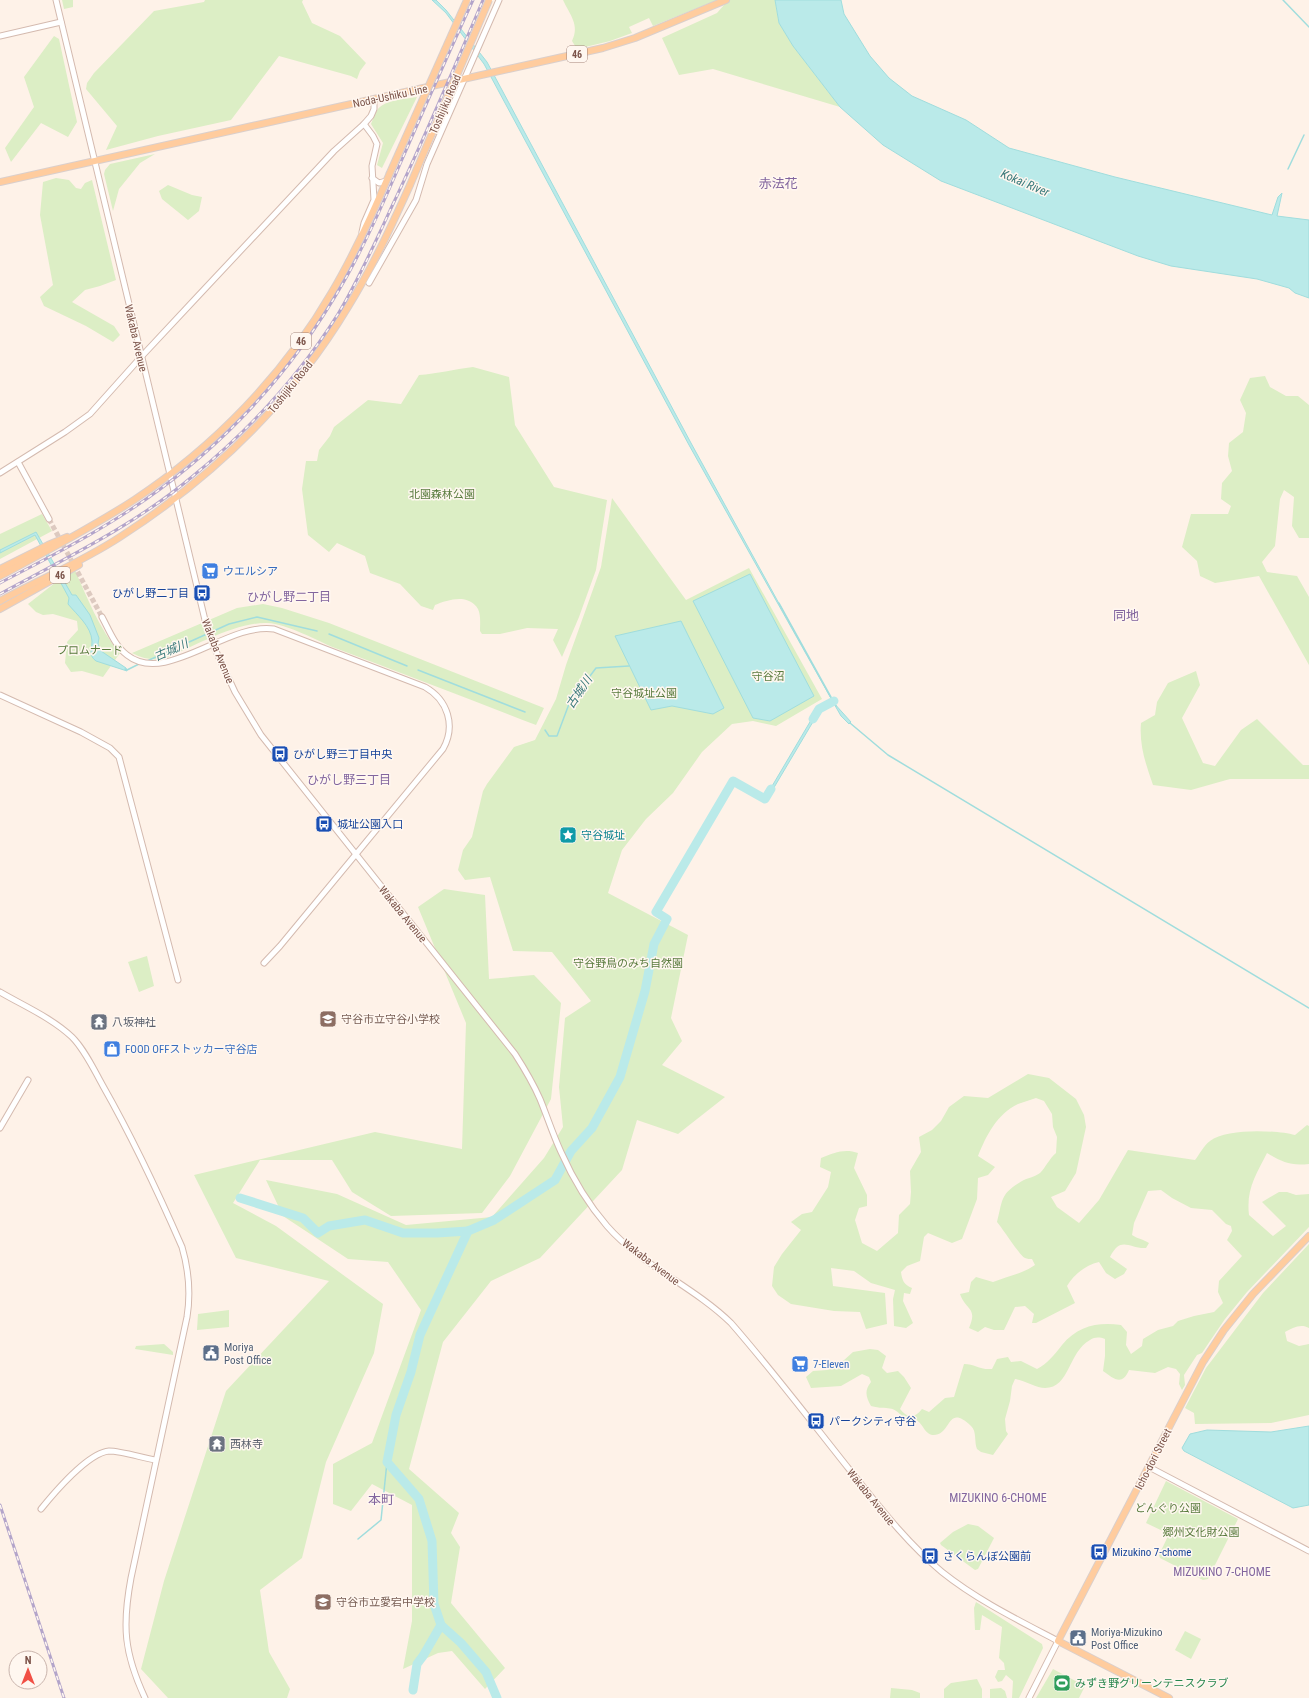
<svg xmlns="http://www.w3.org/2000/svg" width="1309" height="1698" viewBox="0 0 1309 1698" font-family="'Roboto Condensed','Noto Sans JP',sans-serif">
  <style>
    .green { fill: #dceec5 }
    .water { fill: #baeae9; stroke: #a0dddd }
    .lines { fill: none; stroke-linecap: round; stroke-linejoin: round }
    .stream { stroke: #a0dddd; stroke-width: 1.5 }
    .river { stroke: #baeae9; stroke-width: 9 }
    .minor-tunnel { stroke: #ddcac0; stroke-width: 5; stroke-dasharray: 5 2.5; stroke-linecap: butt }
    .minor-casing { stroke: #d4baaf; stroke-width: 7 }
    .major-casing { stroke: #dacfcc; stroke-width: 8 }
    .minor { stroke: #fff; stroke-width: 5 }
    .major { stroke: #ffcc9e; stroke-width: 6 }
    .rail-casing { stroke: #b3a4ca; stroke-width: 3 }
    .rail { stroke: #fff7f0; stroke-width: 1.5; stroke-dasharray: 4.5; stroke-linecap: butt }
    .minor-bridge-casing { stroke: #d4baaf; stroke-width: 7; stroke-linecap: butt }
    .major-bridge-casing { stroke: #dacfcc; stroke-width: 8; stroke-linecap: butt }
    .minor-bridge { stroke: #fff; stroke-width: 5 }
    .major-bridge { stroke: #ffcc9e; stroke-width: 6 }
    .labels { text-anchor: middle; stroke-width: 3; stroke-linejoin: round; paint-order: stroke }
    .shield { fill: #fff7f0; stroke: #a3847b; stroke-width: 1 }
    .shield-label { font-size: 10px; font-weight: bold; fill: #7b5349 }
    .street-label { font-size: 11px; fill: #7b5349; stroke: #fff7f0 }
    .park-label { font-size: 11px; fill: #597b3d; stroke: #fff7f0 }
    .shop-label { font-size: 11px; fill: #366cbe; stroke: #fff7f0; text-anchor: start }
    .transit-label { font-size: 11px; fill: #164399; stroke: #fff7f0; text-anchor: start }
    .culture-label { font-size: 11px; fill: #0d838f; stroke: #fff7f0; text-anchor: start }
    .education-label { font-size: 11px; fill: #785e54; stroke: #fff7f0; text-anchor: start }
    .worship-label { font-size: 11px; fill: #5b616d; stroke: #fff7f0; text-anchor: start }
    .service-label { font-size: 11px; fill: #4e5e75; stroke: #fff7f0; text-anchor: start }
    .leisure-label { font-size: 11px; fill: #27864d; stroke: #fff7f0; text-anchor: start }
    .water-label { font-size: 12px; font-style: italic; fill: #38797a; stroke: #fff7f0 }
    .neighbourhood-label { font-size: 12px; fill: #82659e; stroke: #fff7f0 }
    .quarter-label { font-size: 13px; fill: #82659e; stroke: #fff7f0 }
  </style>
  <rect width="100%" height="100%" fill="#fef2e8"/>
  <g class="green">
    <polygon points="62,0 73,0 73,7 64,9"/>
    <polygon points="205,0 303,0 302,2 312,23 340,36 366,63 360,71 357,79 351,76 279,56 231,120 158,136 106,150 117,126 86,89 87,83 94,73 154,11 204,2"/>
    <path d="M563,0H717L653,26L649,18L629,27L632,33L610,41L577,49L572,41C580,25 570,15 563,0Z"/>
    <polygon points="723,0 775,0 779,23 793,46 840,107 713,69 679,75 662,38 717,13 724,5"/>
    <polygon points="54,36 59,39 77,122 68,137 41,123 11,162 5,148 34,107 24,77"/>
    <path d="M417,97L382,168L377,165L383,143L371,124C373,119 375,113 378,109C385,100 406,99 417,97Z"/>
    <polygon points="155,154 140,163 119,189 113,211 104,174 105,170 110,164"/>
    <polygon points="56,178 69,180 76,188 81,189 85,183 92,180 116,280 100,286 85,290 72,302 114,326 120,335 113,342 86,326 44,306 40,297 53,285 40,215 43,182"/>
    <polygon points="168,185 192,195 202,197 199,211 188,220 162,199 159,191"/>
    <path d="M473,367L509,377L515,425L554,487L607,500L596,570L579,617L562,657L553,640L558,629L527,628L500,634H482L480,631C480,625 481,615 478,609C468,593 448,600 435,605L433,610L421,606L400,584L370,573L365,556L337,543L329,552L308,535L302,489L306,461H317L319,450L330,436L334,427L368,400L401,404L419,375C437,374 454,369 473,367Z"/>
    <polygon points="1265,376 1270,387 1286,396 1298,396 1309,405 1309,538 1299,538 1292,526 1294,497 1284,490 1280,499 1275,546 1262,562 1267,572 1297,576 1309,597 1309,665 1259,576 1215,583 1200,576 1197,561 1182,547 1191,514 1228,514 1231,506 1221,499 1222,483 1232,471 1228,456 1229,443 1243,432 1246,413 1240,400 1250,378"/>
    <polygon points="612,498 686,600 749,568 822,699 776,726 753,721 732,724 702,752 673,793 646,819 622,850 608,893 688,935 671,1018 682,1041 662,1065 725,1097 678,1134 637,1120 622,1170 540,1258 491,1281 443,1342 409,1469 459,1513 451,1533 460,1547 451,1603 505,1668 485,1689 452,1651 438,1653 403,1669 412,1621 412,1505 372,1484 351,1511 333,1504 333,1464 372,1443 421,1310 388,1262 348,1259 283,1216 266,1180 337,1194 406,1225 492,1217 544,1158 563,1127 559,1087 565,1018 591,1001 552,952 513,951 490,877 465,880 458,870 463,850 472,837 483,791 487,784 514,747 535,740 556,699 566,665 601,567"/>
    <polygon points="42,514 52,531 0,559 0,534"/>
    <path d="M74,568C87,597 99,629 120,653L103,677L82,671L71,672L65,663L67,642L78,630L77,621L53,614L43,615L36,612L28,604Z"/>
    <path d="M263,604L282,608L329,623L544,708L536,725C469,699 402,673 335,648C315,640 288,624 267,623C236,622 193,647 164,659C152,660 143,659 132,653L237,608Z"/>
    <path d="M1196,671L1200,685L1182,718L1203,763L1215,766L1241,730L1257,719L1303,765H1309V779H1230L1191,790L1153,785C1146,765 1139,745 1141,723L1155,715L1157,702L1168,683Z"/>
    <polygon points="444,889 485,895 489,979 534,975 561,1003 551,1099 510,1176 482,1213 391,1216 352,1192 332,1160 260,1160 233,1203 276,1226 383,1304 374,1353 326,1462 302,1558 260,1590 269,1652 290,1689 287,1698 168,1698 141,1669 164,1581 226,1391 329,1281 236,1258 194,1175 375,1132 462,1149 466,1023 418,907"/>
    <polygon points="147,956 154,986 139,992 128,962"/>
    <path d="M1028,1074L1049,1078L1076,1099L1084,1115L1086,1127L1076,1173L1065,1191L1051,1197L1057,1207L1079,1223L1099,1200L1128,1150L1195,1160C1199,1155 1204,1145 1210,1141C1226,1128 1276,1130 1295,1135L1307,1125L1309,1126V1164C1290,1166 1282,1162 1267,1153C1256,1175 1246,1189 1249,1215L1273,1236L1286,1226L1262,1202L1279,1192H1287L1296,1195L1309,1194V1227L1247,1292L1225,1319L1208,1344L1202,1353L1197,1355L1184,1375L1185,1385L1182,1390L1179,1384L1180,1374L1176,1369L1168,1367L1155,1373L1129,1370C1122,1387 1113,1378 1103,1371L1105,1356V1339C1099,1337 1095,1337 1090,1340C1068,1352 1070,1388 1045,1388C1037,1388 1024,1380 1015,1379L1012,1386L1010,1401L1005,1419L1006,1431L1008,1434L993,1455L981,1452L977,1449C974,1442 977,1431 971,1426C946,1402 952,1437 932,1435C926,1434 923,1426 919,1422C915,1419 908,1419 904,1419C892,1403 889,1411 871,1406C866,1397 864,1391 871,1382L869,1377L862,1374L841,1386L811,1388L806,1377L813,1371L827,1370L843,1361L853,1352L870,1349L878,1350L886,1356L882,1368L887,1373L898,1371L904,1377L911,1388L900,1409C907,1418 914,1419 922,1409L929,1412L945,1398L954,1397L964,1364C975,1364 979,1370 992,1369L997,1359L1008,1357L1011,1362L1021,1361L1037,1369C1048,1363 1054,1355 1062,1345C1078,1326 1097,1322 1121,1325L1127,1332L1126,1345L1131,1354L1142,1346L1143,1339L1158,1330L1173,1326L1178,1321L1194,1316L1214,1312L1223,1303L1218,1292L1219,1281L1242,1256L1227,1240L1232,1231L1231,1226L1226,1224L1212,1210L1191,1208L1172,1198L1161,1190L1148,1191L1134,1223L1132,1235C1138,1239 1143,1239 1149,1243L1146,1248C1129,1249 1121,1235 1110,1257L1127,1269L1124,1274L1115,1279L1106,1273L1099,1262C1086,1265 1074,1274 1067,1286L1075,1303L1036,1323H1032L1034,1314L1025,1306L1015,1307L1004,1330H994L985,1327L978,1332L969,1328C978,1307 966,1311 960,1294L969,1292L971,1282L976,1277L993,1282C1008,1276 1022,1274 1035,1265L1032,1259C1030,1259 1027,1259 1025,1258C1020,1256 1003,1229 997,1222C1003,1199 1000,1194 1022,1181C1027,1178 1035,1177 1040,1173C1046,1167 1049,1159 1056,1153L1057,1137L1053,1127L1052,1114L1044,1101L1036,1098C1030,1100 1024,1102 1018,1104C997,1114 986,1136 978,1156L995,1167L988,1175L978,1178L977,1199L962,1239L952,1243L928,1233L924,1237L920,1261L907,1266L901,1272C902,1280 904,1285 912,1288L910,1294L904,1293L903,1301L913,1323L906,1328L894,1326L893,1299L895,1290L871,1283L854,1271L831,1268L833,1286L885,1293L887,1324L866,1329L860,1312L834,1311L791,1304L778,1295L772,1286L774,1267L782,1254L801,1230L791,1222L802,1214L812,1212L828,1187L831,1172L820,1167L821,1158C833,1153 845,1148 858,1153L854,1168L867,1195V1206L859,1208L855,1220L862,1243L877,1251L898,1233L899,1215L910,1204L911,1192L910,1171L921,1152L919,1137L932,1130L941,1121L949,1107L964,1096L988,1098Z"/>
    <path d="M1309,1244V1328C1301,1323 1292,1328 1285,1332L1287,1341L1299,1346L1309,1344V1415L1271,1423L1195,1424L1194,1413L1185,1408L1206,1368L1263,1293Z"/>
    <polygon points="229,1310 229,1327 197,1330 198,1314"/>
    <polygon points="164,1344 173,1352 173,1355 135,1349 136,1346"/>
    <polygon points="1166,1481 1238,1519 1208,1579 1203,1580 1160,1558 1159,1555 1169,1534 1146,1523"/>
    <polygon points="968,1524 978,1526 994,1538 978,1569 975,1570 941,1545 940,1543 953,1532"/>
    <polygon points="976,1602 1042,1644 1043,1648 1019,1698 1012,1698 1013,1681 1006,1675 1002,1681 998,1682 995,1677 998,1670 1005,1670 1004,1663 999,1658 1002,1627 982,1615 980,1630 975,1630 974,1608"/>
    <polygon points="1185,1631 1201,1639 1191,1659 1175,1650"/>
    <polygon points="1053,1669 1085,1686 1079,1698 1036,1698"/>
    <polygon points="977,1679 982,1689 982,1698 944,1698 944,1689 951,1683"/>
    <polygon points="891,1688 912,1690 920,1693 920,1698 890,1698"/>
    <polygon points="1001,1688 1005,1691 1007,1698 990,1698 990,1689"/>
  </g>
  <g class="water">
    <polygon points="432,0 436,0 446,10 487,62 691,443 833,702 851,722 849,724 841,716 833,702 820,710 766,801 765,798 817,710 833,702 689,445 484,64 446,13"/>
    <polygon points="775,0 841,0 844,14 870,56 889,78 912,96 966,120 1009,148 1115,177 1272,215 1278,197 1282,193 1277,216 1309,220 1309,298 1295,293 1289,288 1257,279 1171,266 1138,256 941,181 883,145 840,107 793,46 779,23"/>
    <path d="M36,532L72,595H76L90,615L99,638L98,644L101,651L126,668L127,671L96,661C88,655 92,650 92,641C91,626 77,615 68,604L69,598L35,535L0,553V550Z"/>
    <polygon points="750,574 814,696 770,721 753,718 693,601"/>
    <polygon points="681,621 724,708 713,714 672,706 651,710 615,636"/>
    <polygon points="1309,1426 1309,1505 1293,1508 1184,1451 1182,1448 1190,1434 1207,1430 1271,1432"/>
  </g>
  <g class="lines">
    <g class="stream">
      <polyline points="1283,0 1309,27"/>
      <polyline points="1288,169 1304,135"/>
      <polyline points="779,603 836,706"/>
      <polyline points="329,634 407,666"/>
      <polyline points="147,661 229,624 257,617 317,631"/>
      <polyline points="125,669 127,670 141,663"/>
      <polyline points="418,670 525,712"/>
      <polyline points="850,723 888,755 1309,1008"/>
      <polyline points="545,730 549,736 557,736 569,704 596,668 629,666"/>
      <polyline points="358,1539 381,1520 387,1462"/>
    </g>
    <g class="river">
      <polyline points="813,719 819,709 834,701"/>
      <polyline points="240,1198 303,1218 318,1233 329,1226 365,1220 403,1233 437,1233 468,1231"/>
      <polyline points="413,1690 417,1664 423,1656 441,1625"/>
      <polyline points="497,1698 486,1672 461,1643 441,1625 434,1604 432,1541 419,1499 387,1462 396,1415 411,1372 420,1335 468,1231 494,1220 555,1180 571,1151 592,1128 620,1077 645,991 654,944 667,919 656,912 733,781 765,799 771,789"/>
    </g>
    <polyline class="minor-tunnel" points="49,519 102,617"/>
    <g class="minor-casing">
      <g id="minor">
        <polyline points="56,0 205,620"/>
        <polyline points="0,36 61,22"/>
        <polyline points="372,178 379,183 386,181"/>
        <polyline points="362,232 364,223 374,200 372,166 377,144 373,136 364,124"/>
        <polyline points="369,283 416,200 427,164 499,0"/>
        <polyline points="18,462 49,519"/>
        <polyline points="0,473 65,432 90,414 141,357 198,296 334,151 364,124 371,116 374,109 374,100"/>
        <path d="M102,617C109,630 115,646 127,655C166,686 227,622 274,629L425,687C448,700 456,726 443,749L280,946L264,963"/>
        <path d="M215,649L235,692L261,735L515,1054C524,1068 533,1083 540,1099C547,1116 553,1135 561,1152C573,1179 588,1204 607,1226C642,1266 693,1286 731,1323C772,1370 810,1420 849,1469C878,1505 906,1542 942,1572C977,1600 1018,1620 1058,1641L1029,1698"/>
        <polyline points="0,695 81,732 110,748 119,757 178,980"/>
        <path d="M0,992C24,1006 52,1018 72,1037C85,1050 94,1070 103,1086C132,1137 158,1192 182,1247C189,1271 191,1292 187,1317L131,1578C122,1626 124,1653 145,1698"/>
        <polyline points="0,1128 28,1080"/>
        <polyline points="1149,1467 1309,1551"/>
        <path d="M41,1509C54,1493 88,1453 109,1451C121,1451 143,1458 155,1460"/>
      </g>
    </g>
    <g class="major-casing">
      <g id="major">
        <polyline points="0,182 603,48 635,38 726,0"/>
        <polyline points="0,569 48,545 67,537"/>
        <path d="M0,576C45,552 91,528 134,500C214,447 284,375 332,292C354,255 372,215 389,175"/>
        <path d="M0,601C40,579 82,562 120,537C213,477 291,402 348,307C372,268 391,227 410,185"/>
        <polyline points="0,609 79,565"/>
        <polyline points="1169,1698 1058,1641 1203,1362 1224,1330 1253,1294 1309,1236"/>
      </g>
    </g>
    <use href="#minor" class="minor"/>
    <use href="#major" class="major"/>
    <g class="rail-casing">
      <g id="rail">
        <path d="M0,583C36,564 72,546 106,525C205,466 286,383 343,283C365,245 383,204 400,164C424,109 448,54 473,0"/>
        <path d="M0,594C66,558 135,525 193,476C249,430 299,376 338,314C359,279 376,241 393,204C425,137 454,68 483,0"/>
        <polyline points="0,1505 64,1698"/>
      </g>
    </g>
    <use href="#rail" class="rail"/>
    <g class="minor-bridge-casing">
      <polyline id="minor-bridge" points="205,620 215,649"/>
    </g>
    <g class="major-bridge-casing">
      <g id="major-bridge">
        <polyline points="389,175 467,0"/>
        <polyline points="410,185 489,0"/>
      </g>
    </g>
    <use href="#minor-bridge" class="minor-bridge"/>
    <use href="#major-bridge" class="major-bridge"/>
  </g>
  <defs>
    <g id="supermarket-square" transform="scale(0.9)"><rect x="-9" y="-9" width="18" height="18" rx="4" fill="#3f7fe0" stroke="#fff7f0"/><path d="M-6-5.5h2.5l.6 2H6L4.5 2H-2.5L-4.4-4H-6ZM-1.5 3.2a1.3 1.3 0 1 0 .1 0ZM3 3.2a1.3 1.3 0 1 0 .1 0Z" fill="#fff"/></g>
    <g id="bus-square" transform="scale(0.9)"><rect x="-9" y="-9" width="18" height="18" rx="4" fill="#1a4fb4" stroke="#fff7f0"/><path d="M-5-6H5V4H4V6H2V4H-2V6H-4V4H-5ZM-3.5-4V0h7V-4ZM-3.5 1.2v1.5H-2V1.2ZM2 1.2v1.5H3.5V1.2Z" fill="#fff"/></g>
    <g id="sight-square" transform="scale(0.9)"><rect x="-9" y="-9" width="18" height="18" rx="4" fill="#0f9aa8" stroke="#fff7f0"/><path d="M0-6L1.8-2.2L6-1.7L2.9 1.2L3.7 5.4L0 3.3L-3.7 5.4L-2.9 1.2L-6-1.7L-1.8-2.2Z" fill="#fff"/></g>
    <g id="school-square" transform="scale(0.9)"><rect x="-9" y="-9" width="18" height="18" rx="4" fill="#8d6e63" stroke="#fff7f0"/><path d="M0-5L7-2L0 1L-7-2ZM-4 1L0 2.5L4 1V4Q0 6-4 4Z" fill="#fff"/></g>
    <g id="temple-square" transform="scale(0.9)"><rect x="-9" y="-9" width="18" height="18" rx="4" fill="#6b7280" stroke="#fff7f0"/><path d="M0-6L5-2H3V0L6.5 2.5H4V6H1.5V3h-3V6H-4V2.5H-6.5L-3 0V-2H-5Z" fill="#fff"/></g>
    <g id="shop-square" transform="scale(0.9)"><rect x="-9" y="-9" width="18" height="18" rx="4" fill="#3f7fe0" stroke="#fff7f0"/><path d="M-5-2.5h2.3a2.7 3.5 0 0 1 5.4 0H5L5.5 6h-11ZM-1.5-2.5h3a1.5 2.3 0 0 0-3 0Z" fill="#fff"/></g>
    <g id="civic-square" transform="scale(0.9)"><rect x="-9" y="-9" width="18" height="18" rx="4" fill="#5c6f8a" stroke="#fff7f0"/><path d="M-.6-6.5H3V-4.5H.6V-3L4-1V1h2V6H-6V1h2V-1L-.6-3ZM-1.2 2.5V6h2.4V2.5Z" fill="#fff"/></g>
    <g id="stadium-square" transform="scale(0.9)"><rect x="-9" y="-9" width="18" height="18" rx="4" fill="#2e9e5b" stroke="#fff7f0"/><path d="M0-5a6.5 5 0 1 0 0 10a6.5 5 0 1 0 0-10ZM-3.5-1.8h7v3.6h-7Z" fill="#fff"/></g>
  </defs>
  <g fill-rule="evenodd">
    <use href="#supermarket-square" x="210" y="571"/>
    <use href="#bus-square" x="202" y="593"/>
    <use href="#bus-square" x="280" y="754"/>
    <use href="#bus-square" x="324" y="824"/>
    <use href="#sight-square" x="568" y="835"/>
    <use href="#school-square" x="328" y="1019"/>
    <use href="#temple-square" x="99" y="1022"/>
    <use href="#shop-square" x="112" y="1049"/>
    <use href="#civic-square" x="211" y="1353"/>
    <use href="#supermarket-square" x="800" y="1364"/>
    <use href="#bus-square" x="816" y="1421"/>
    <use href="#temple-square" x="217" y="1444"/>
    <use href="#bus-square" x="1099" y="1552"/>
    <use href="#bus-square" x="930" y="1556"/>
    <use href="#school-square" x="323" y="1602"/>
    <use href="#civic-square" x="1078" y="1638"/>
    <use href="#stadium-square" x="1062" y="1683"/>
  </g>
  <g class="labels">
    <g class="shield">
      <rect x="567" y="46" width="20" height="16" rx="3"/>
      <rect x="291" y="333" width="20" height="16" rx="3"/>
      <rect x="50" y="567" width="20" height="16" rx="3"/>
    </g>
    <g class="shield-label">
      <text x="577" y="58">46</text>
      <text x="301" y="345">46</text>
      <text x="60" y="579">46</text>
    </g>
    <g class="street-label">
      <text transform="translate(390 96) rotate(-12)" y="4">Noda-Ushiku Line</text>
      <text transform="translate(445 104) rotate(-67)" y="4">Toshijiku Road</text>
      <text transform="translate(136 338) rotate(77)" y="4">Wakaba Avenue</text>
      <text transform="translate(290 387) rotate(-51)" y="4">Toshijiku Road</text>
      <text transform="translate(218 651) rotate(68)" y="4">Wakaba Avenue</text>
      <text transform="translate(403 914) rotate(51)" y="4">Wakaba Avenue</text>
      <text transform="translate(651 1262) rotate(37)" y="4">Wakaba Avenue</text>
      <text transform="translate(1153 1459) rotate(-63)" y="4">Icho-dori Street</text>
      <text transform="translate(871 1497) rotate(51)" y="4">Wakaba Avenue</text>
    </g>
    <g class="park-label">
      <text x="442" y="498">北園森林公園</text>
      <text x="90" y="654">プロムナード</text>
      <text x="768" y="680">守谷沼</text>
      <text x="644" y="697">守谷城址公園</text>
      <text x="628" y="967">守谷野鳥のみち自然園</text>
      <text x="1168" y="1512">どんぐり公園</text>
      <text x="1201" y="1536">郷州文化財公園</text>
    </g>
    <g class="shop-label">
      <text x="223" y="575">ウエルシア</text>
      <text x="125" y="1053">FOOD OFFストッカー守谷店</text>
      <text x="813" y="1368">7-Eleven</text>
    </g>
    <g class="transit-label">
      <text x="189" y="597" text-anchor="end">ひがし野二丁目</text>
      <text x="293" y="758">ひがし野三丁目中央</text>
      <text x="337" y="828">城址公園入口</text>
      <text x="829" y="1425">パークシティ守谷</text>
      <text x="1112" y="1556">Mizukino 7-chome</text>
      <text x="943" y="1560">さくらんぼ公園前</text>
    </g>
    <g class="culture-label">
      <text x="581" y="839">守谷城址</text>
    </g>
    <g class="education-label">
      <text x="341" y="1023">守谷市立守谷小学校</text>
      <text x="336" y="1606">守谷市立愛宕中学校</text>
    </g>
    <g class="worship-label">
      <text x="112" y="1026">八坂神社</text>
      <text x="230" y="1448">西林寺</text>
    </g>
    <g class="service-label">
      <text x="224" y="1351">Moriya<tspan x="224" dy="13">Post Office</tspan></text>
      <text x="1091" y="1636">Moriya-Mizukino<tspan x="1091" dy="13">Post Office</tspan></text>
    </g>
    <g class="leisure-label">
      <text x="1075" y="1687">みずき野グリーンテニスクラブ</text>
    </g>
    <g class="water-label">
      <text transform="translate(1025 183) rotate(23)" y="4">Kokai River</text>
      <text transform="translate(171 650) rotate(-24)" y="4">古城川</text>
      <text transform="translate(579 692) rotate(-56)" y="4">古城川</text>
    </g>
    <g class="neighbourhood-label">
      <text x="289" y="601">ひがし野二丁目</text>
      <text x="349" y="784">ひがし野三丁目</text>
      <text x="998" y="1502">MIZUKINO 6-CHOME</text>
      <text x="1222" y="1576">MIZUKINO 7-CHOME</text>
    </g>
    <g class="quarter-label">
      <text x="778" y="188">赤法花</text>
      <text x="1126" y="620">同地</text>
      <text x="381" y="1504">本町</text>
    </g>
  </g>
  <g transform="translate(28 1670)"><circle r="19" fill="#fff7f0" stroke="#cab5ad"/>
  <path d="M0-3L7 15L0 10L-7 15Z" fill="#f15045"/>
  <text y="-6" font-size="11" font-weight="bold" text-anchor="middle" fill="#7b5349">N</text>
  </g>
</svg>
